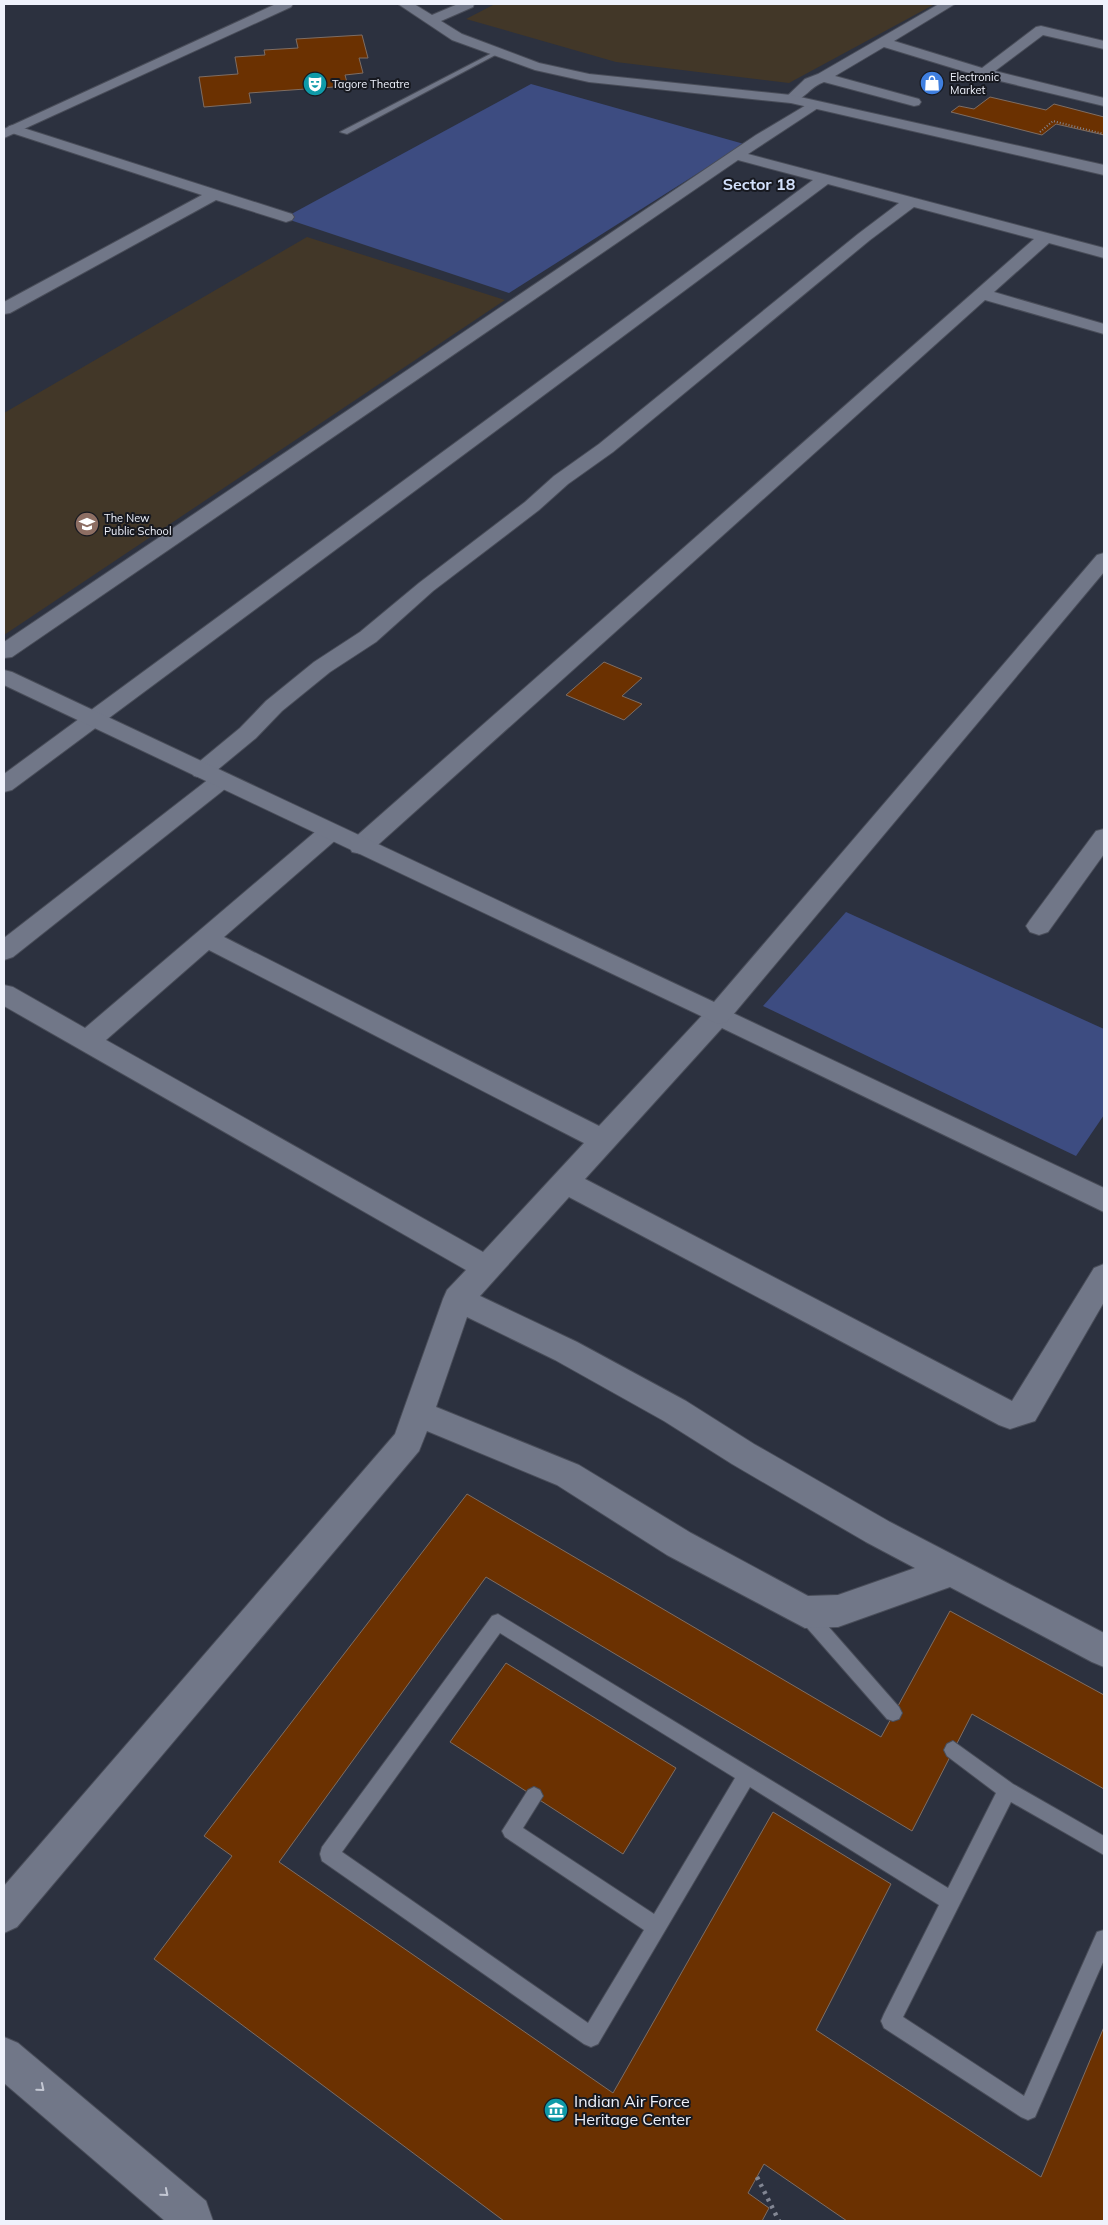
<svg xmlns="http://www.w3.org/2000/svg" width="1108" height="2225" viewBox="0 0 1108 2225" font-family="Mulish,sans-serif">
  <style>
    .education { fill: #423728 }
    .green { fill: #3d4c81 }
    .building { fill: #6b3101; stroke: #7e6d63 }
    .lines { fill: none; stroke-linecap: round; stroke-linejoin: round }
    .lane-casing { stroke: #494d59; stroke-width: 2 }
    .street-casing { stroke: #494d59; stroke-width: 2 }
    .secondary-casing { stroke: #494d59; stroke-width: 2 }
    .path-far1 { stroke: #828693; stroke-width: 2; stroke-dasharray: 1 2; stroke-linecap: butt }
    .path { stroke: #828693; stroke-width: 4.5; stroke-dasharray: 3 5; stroke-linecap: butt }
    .lane { fill: #717788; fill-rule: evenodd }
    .street { fill: #717788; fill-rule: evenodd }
    .secondary { fill: #717788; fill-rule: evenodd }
    .oneway { stroke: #c3c7d3 }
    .labels { text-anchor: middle; stroke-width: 4; stroke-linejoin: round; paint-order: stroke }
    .far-poi-label { font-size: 11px; fill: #eff2fc; stroke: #171920; text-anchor: start }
    .far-district-label { font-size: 16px; font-weight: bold; fill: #d4e2fd; stroke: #171920 }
    .near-poi-label { font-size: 16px; fill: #eff2fc; stroke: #171920; text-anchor: start }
  </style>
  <rect width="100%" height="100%" fill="#2c313f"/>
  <g class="education">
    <polygon points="495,4 935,4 789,83 616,62 466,19"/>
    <polygon points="307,237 505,300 4,635 4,413"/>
  </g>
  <g class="green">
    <polygon points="531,84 744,144 509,293 284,218"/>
    <polygon points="846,912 1104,1029 1104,1115 1076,1156 763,1006"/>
  </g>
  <g class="building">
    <polygon points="362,35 368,58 359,58 363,73 345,75 348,86 249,93 251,103 204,107 199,77 238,74 235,57 265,55 264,50 298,48 296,39"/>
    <polygon points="990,97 1046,110 1054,104 1104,117 1104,135 1056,124 1042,135 951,112 959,106 974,109"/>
    <polygon points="604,662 642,678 622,696 642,704 624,720 566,695"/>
    <polygon points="467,1494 881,1737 950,1611 1104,1695 1104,1789 972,1714 912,1831 486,1577 279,1862 613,2093 773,1812 891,1884 816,2030 1041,2177 1104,2027 1104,2221 847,2221 764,2164 748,2193 769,2208 762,2221 504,2221 154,1959 232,1856 204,1836"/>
    <polygon points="506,1663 676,1768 623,1854 450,1742"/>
  </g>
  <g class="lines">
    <g class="lane-casing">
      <g id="lane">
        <polygon points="496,51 501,52 347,134 340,132"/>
        <polygon points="807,1607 813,1609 899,1707 902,1713 899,1719 893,1721 887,1719 801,1621 799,1615 801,1609"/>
        <path d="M498,1614L948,1888L996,1793L947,1756L944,1750L947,1744L953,1741L1013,1784L1104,1836V1855L1011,1802L903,2017L1024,2096L1097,1932L1104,1930V1960L1035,2117L1028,2120L1021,2117L884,2028L881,2021L884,2014L939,1905L750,1787L598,2044L591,2047L584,2044L322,1861L320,1854L322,1847L492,1616ZM500,1633L735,1778L654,1914L523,1828L543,1796L540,1790L534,1787L528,1790L502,1831L505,1837L644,1930L588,2023L342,1852Z"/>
      </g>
    </g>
    <g class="street-casing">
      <g id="street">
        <path d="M939,4H955L894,41L982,68L1036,27L1041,26L1104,41V49L1043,35L995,71L1104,98V106L979,76L884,47L835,76L919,99L921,102L919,105L914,106L824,82C811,86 804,100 791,103L784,99L805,79L818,74Z"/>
        <polygon points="813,101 820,105 818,108 748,154 1104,248 1104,258 1049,243 994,292 1104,324 1104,334 985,300 370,852 361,854 352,852 349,846 352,840 1034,239 914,207 870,240 613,452 568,484 539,510 433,591 376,642 330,672 282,711 256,738 210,776 202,778 194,776 190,771 194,766 240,728 266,701 314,662 360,632 419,583 525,502 554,476 599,444 858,234 899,203 828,184 12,790 4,792 4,774 813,180 738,160 12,657 4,658 4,642 756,135"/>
        <polygon points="14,125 292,214 294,217 292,220 286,222 216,200 10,313 4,314 4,302 202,195 9,132 7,129 9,126"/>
        <polygon points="222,773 230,775 234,780 230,785 13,957 4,960 4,938 214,775"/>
        <path d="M330,824L338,826L342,832L338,838L224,937L599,1126L709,1008L718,1006L1104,1188V1212L722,1028L585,1179L1012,1401L1094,1268L1104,1264V1302L1035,1421L1010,1429L999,1425L569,1197L480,1296L577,1342L686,1401L754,1444L890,1522L1104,1633V1667L1092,1662L950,1587L838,1627L805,1628L667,1555L557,1485L427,1431L419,1451L17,1927L4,1933V1886L395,1434L443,1299L447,1290L466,1270L4,1006V985L13,987L85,1028L322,826ZM209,950L584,1143L483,1252L106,1040ZM467,1317L555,1360L664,1421L732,1464L866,1542L915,1568L838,1595L808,1596L691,1533L579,1465L436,1407Z"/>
        <polygon points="1104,829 1104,854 1048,932 1039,935 1030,932 1026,926 1030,920 1096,831"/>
      </g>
    </g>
    <g class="secondary-casing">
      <g id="secondary">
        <polygon points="276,4 293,4 291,7 4,138 4,129"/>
        <polygon points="398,4 414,4 432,15 458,4 474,4 473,7 441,21 462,34 539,63 589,74 791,95 1104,165 1104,175 791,103 589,82 535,70 452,40"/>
        <polygon points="1104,553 1104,572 727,1022 718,1024 4,685 4,670 12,672 714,1002 1097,555"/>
        <polygon points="4,2037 18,2043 206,2201 213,2221 165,2221 4,2083"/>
      </g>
    </g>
    <polyline class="path-far1" points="1040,132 1053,121 1104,134"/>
    <polyline class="path" points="757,2177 779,2221"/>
    <use href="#lane" class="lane"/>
    <use href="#street" class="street"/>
    <use href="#secondary" class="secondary"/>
  </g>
  <defs><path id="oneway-chevron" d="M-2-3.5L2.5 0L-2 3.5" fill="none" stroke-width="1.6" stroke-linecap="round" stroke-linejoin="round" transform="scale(1.25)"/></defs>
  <g class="oneway">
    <use href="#oneway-chevron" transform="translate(41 2088) rotate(40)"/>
    <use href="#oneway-chevron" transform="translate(165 2193) rotate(40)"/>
  </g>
  <defs>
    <g id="shop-disc" transform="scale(1.25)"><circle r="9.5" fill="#3f7fe0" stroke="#171920"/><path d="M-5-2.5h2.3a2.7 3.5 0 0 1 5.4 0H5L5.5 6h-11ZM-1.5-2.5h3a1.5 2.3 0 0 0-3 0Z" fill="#fff"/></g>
    <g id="theatre-disc" transform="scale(1.25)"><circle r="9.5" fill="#0f9aa8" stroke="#171920"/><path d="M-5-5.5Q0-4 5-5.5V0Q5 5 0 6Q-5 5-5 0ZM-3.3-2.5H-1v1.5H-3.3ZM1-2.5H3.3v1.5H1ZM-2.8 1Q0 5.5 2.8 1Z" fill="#fff"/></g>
    <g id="school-disc" transform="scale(1.25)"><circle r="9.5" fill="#8d6e63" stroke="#171920"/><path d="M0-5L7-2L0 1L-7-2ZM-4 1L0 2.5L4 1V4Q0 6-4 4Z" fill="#fff"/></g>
    <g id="museum-disc" transform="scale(1.25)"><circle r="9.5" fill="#0f9aa8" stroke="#171920"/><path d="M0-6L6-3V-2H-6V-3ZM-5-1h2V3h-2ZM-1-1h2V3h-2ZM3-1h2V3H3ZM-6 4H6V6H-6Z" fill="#fff"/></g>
  </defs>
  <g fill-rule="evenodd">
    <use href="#shop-disc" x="932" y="83"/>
    <use href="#theatre-disc" x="315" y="84"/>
    <use href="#school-disc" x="87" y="524"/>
    <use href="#museum-disc" x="556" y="2110"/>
  </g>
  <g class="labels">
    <g class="far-poi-label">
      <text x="950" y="81">Electronic<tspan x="950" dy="13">Market</tspan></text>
      <text x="332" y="88">Tagore Theatre</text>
      <text x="104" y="522">The New<tspan x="104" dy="13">Public School</tspan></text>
    </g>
    <g class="far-district-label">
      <text x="759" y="190">Sector 18</text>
    </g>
    <g class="near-poi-label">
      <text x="574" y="2107">Indian Air Force<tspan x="574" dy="18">Heritage Center</tspan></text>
    </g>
  </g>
  <rect width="1108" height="2225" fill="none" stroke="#eff2fc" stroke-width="10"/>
</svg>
